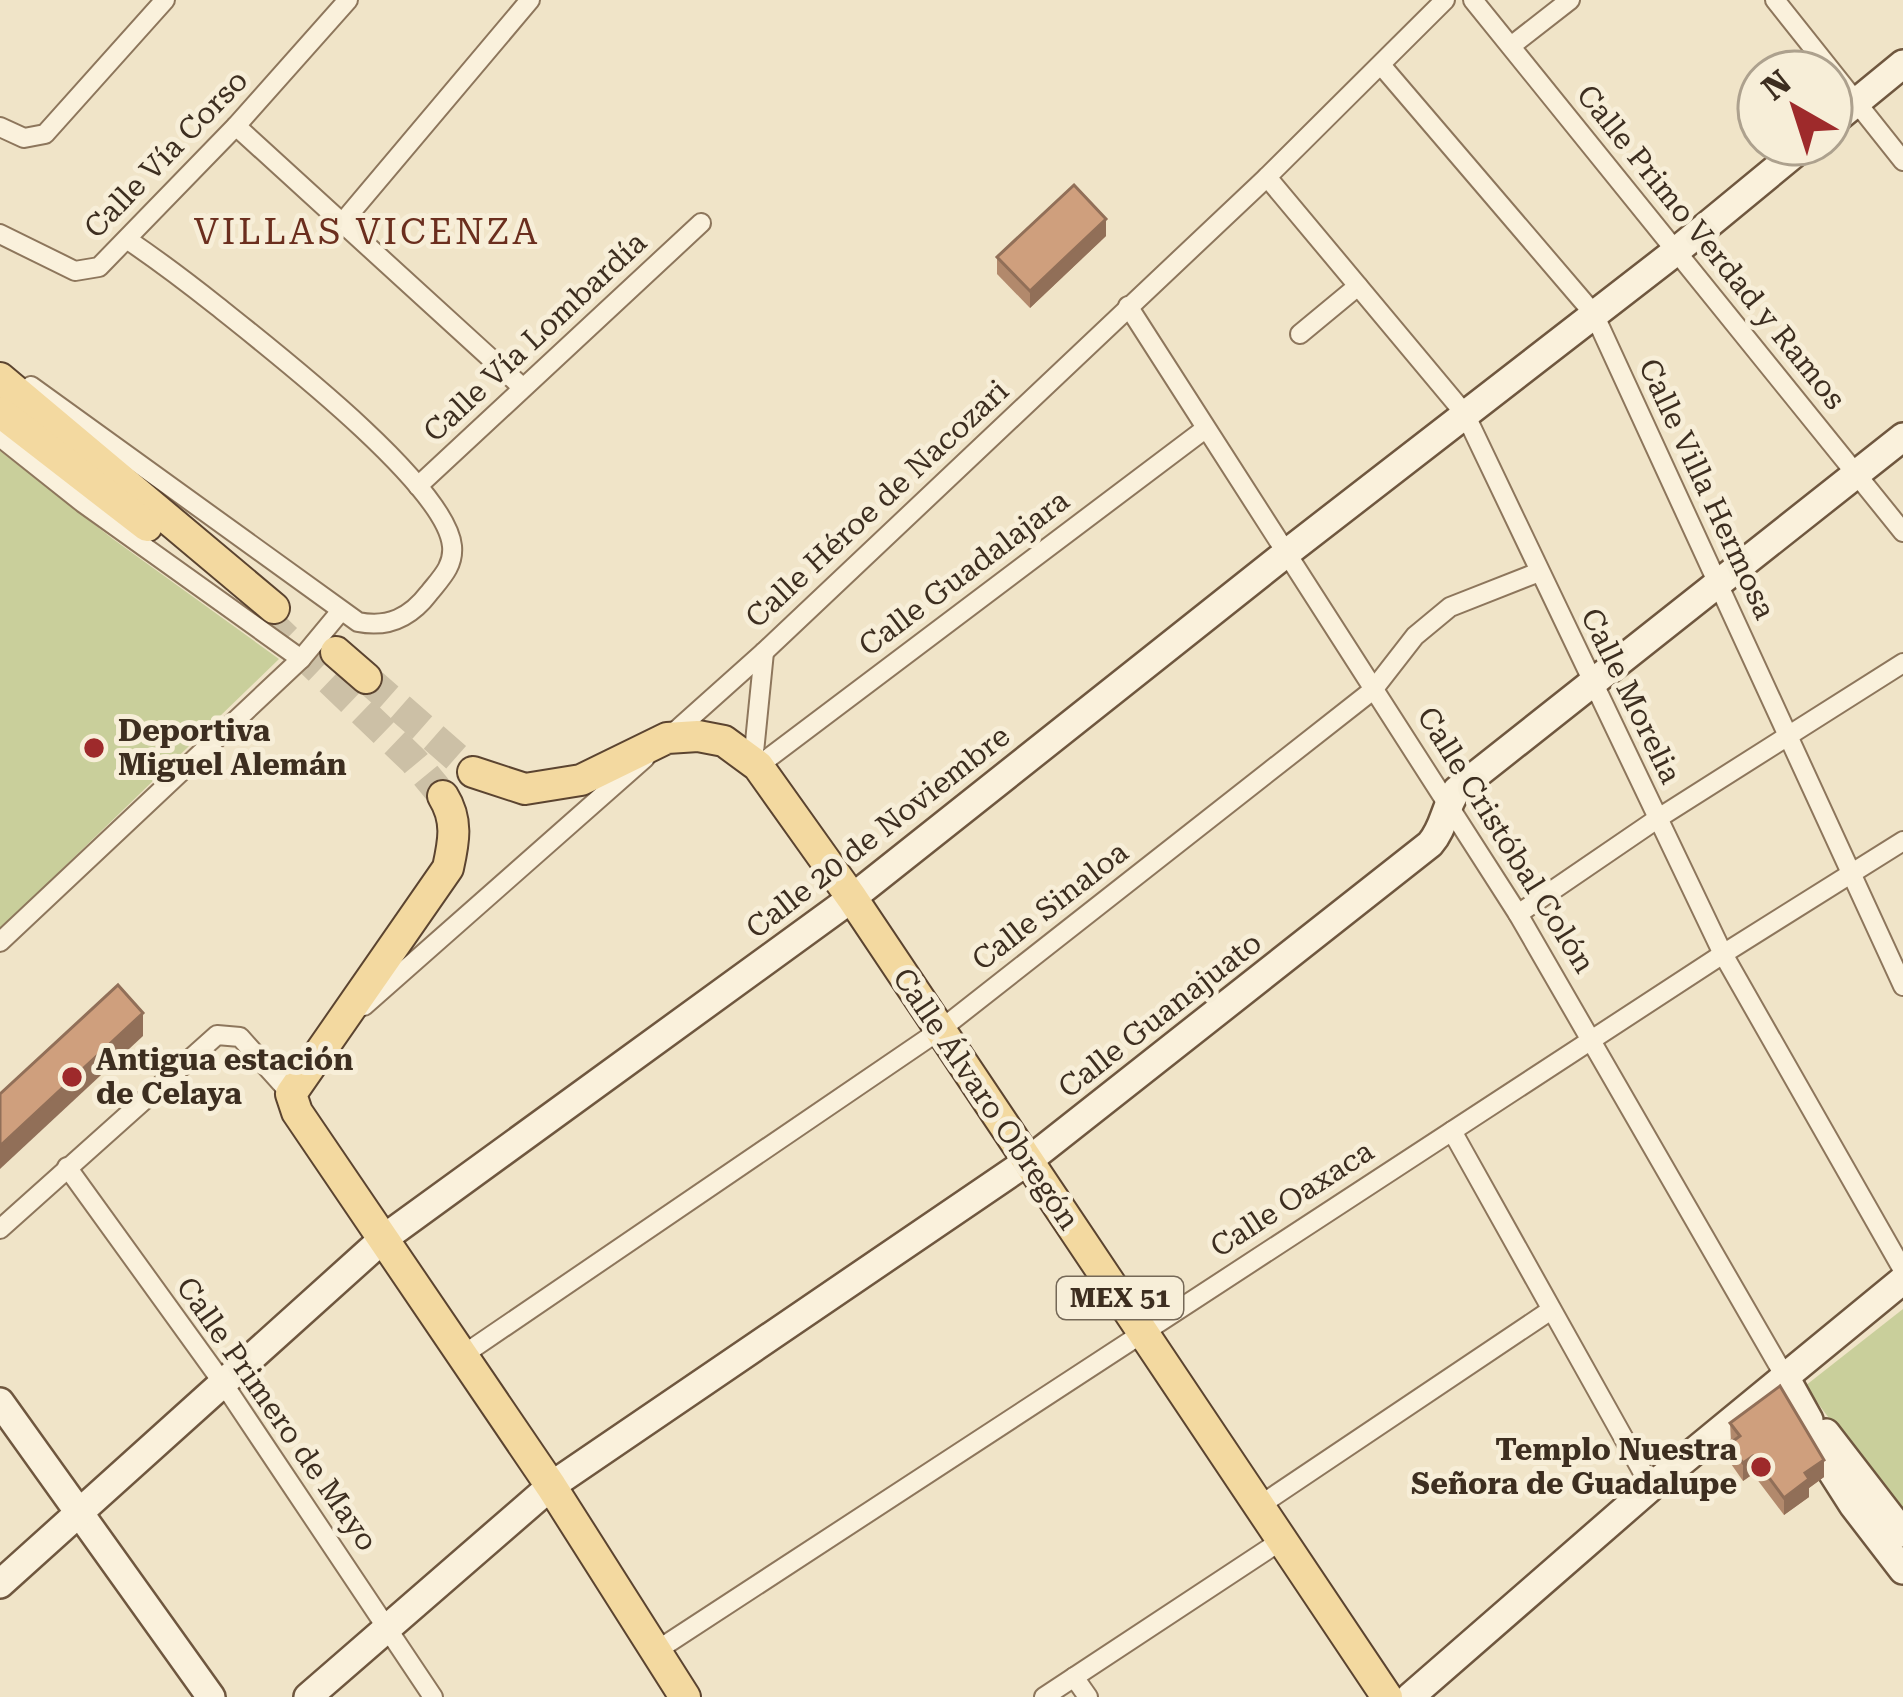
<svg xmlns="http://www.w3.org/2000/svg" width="1903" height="1697" viewBox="0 0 1903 1697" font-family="'Roboto Serif',serif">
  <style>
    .green { fill: #c9cf9b }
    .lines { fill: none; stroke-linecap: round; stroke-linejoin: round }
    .primary-tunnel { stroke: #ccc0a6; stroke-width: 30; stroke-dasharray: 30 15; stroke-linecap: butt }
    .street-casing { stroke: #8d765c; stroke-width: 22 }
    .secondary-casing { stroke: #6f573f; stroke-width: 32 }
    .primary-casing { stroke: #5b4430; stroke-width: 34 }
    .street { stroke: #faf1dc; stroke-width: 18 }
    .secondary { stroke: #faf1dc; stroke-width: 27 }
    .primary { stroke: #f3d9a0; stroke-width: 30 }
    .wall { fill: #b2896c }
    .shaded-wall { fill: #916f58 }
    .building { fill: #cf9f7d; stroke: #916f58; stroke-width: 3 }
    .poi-dot { fill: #9e2a2b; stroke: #f7eed8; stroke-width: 4.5 }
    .labels { text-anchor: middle; stroke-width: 10; stroke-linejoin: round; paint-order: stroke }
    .shield { fill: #f7eed8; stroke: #756857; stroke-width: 3 }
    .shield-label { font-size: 27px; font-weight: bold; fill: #3d2e20 }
    .street-label { font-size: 30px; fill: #3d2e20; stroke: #f7eed8 }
    .poi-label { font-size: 30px; font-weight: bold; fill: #3d2e20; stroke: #f7eed8; text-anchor: start }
    .quarter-label { font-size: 36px; letter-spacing: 3px; fill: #6b2e1e; stroke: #f7eed8 }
  </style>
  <rect width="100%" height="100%" fill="#f0e4c8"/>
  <g class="green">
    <polygon points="0,451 113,539 279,659 0,929"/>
    <polygon points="1903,1309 1903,1517 1805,1386"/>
  </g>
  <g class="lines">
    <g class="primary-tunnel">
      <polyline points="265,618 414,761 443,796"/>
      <polyline points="366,678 473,772"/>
    </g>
    <g class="street-casing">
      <g id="street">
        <polyline points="1473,0 1903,532"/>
        <polyline points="1775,0 1903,161"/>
        <polyline points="1511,46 1570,0"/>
        <polyline points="1381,65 1594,314 1903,986"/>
        <polyline points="236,126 522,387"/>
        <polyline points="0,127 24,138 45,134 165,0"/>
        <polyline points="1267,177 1465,414 1723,954 1903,1270"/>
        <polyline points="342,223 530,0"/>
        <polyline points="0,234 75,271 99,267 236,126 348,0"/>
        <polyline points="1128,306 1518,914 1784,1375"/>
        <polyline points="1300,334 1358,286"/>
        <path d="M31,386L358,622C388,628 410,618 429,593C441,578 454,566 452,546C446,484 268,347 217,306C188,283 159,261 128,240"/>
        <polyline points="0,437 83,503 301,659"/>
        <polyline points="418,486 701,223"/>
        <polyline points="670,736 764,652 1267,177 1445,0"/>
        <polyline points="753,762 764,652"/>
        <polyline points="758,766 1205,429"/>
        <polyline points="1518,914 1657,819 1903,663"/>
        <polyline points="0,942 301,659 340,612"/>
        <polyline points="364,1006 645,758"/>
        <polyline points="1452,1131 1651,1487"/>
        <polyline points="67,1167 223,1383 433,1697"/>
        <polyline points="0,1229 217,1035 240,1037 291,1094"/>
        <polyline points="463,1355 940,1030 1373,690 1415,636 1450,607 1539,572"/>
        <polyline points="1259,1506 1551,1310"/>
        <polyline points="656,1651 1723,954 1903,841"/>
        <polyline points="1074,1677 1088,1697"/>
        <polyline points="1044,1697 1282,1540"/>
      </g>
    </g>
    <g class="secondary-casing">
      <g id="secondary">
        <polyline points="1831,123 1903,64"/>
        <polyline points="1784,1375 1809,1420 1809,1436 1853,1505 1903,1570"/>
        <polyline points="0,1402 211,1697"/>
        <polyline points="1826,1433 1903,1533"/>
        <polyline points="0,1584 383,1239 852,898 1284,555 1675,252 1806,144"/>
        <path d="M308,1697L551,1486L1028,1161L1430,844C1445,827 1444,808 1457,790L1903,437"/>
        <polyline points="1410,1697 1651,1487 1903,1280"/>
      </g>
    </g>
    <g class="primary-casing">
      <g id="primary">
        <polyline points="0,378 274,608"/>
        <polyline points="0,412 147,526"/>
        <polyline points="336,652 366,678"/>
        <polyline points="473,772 525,789 581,780 667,738 698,736 724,741 758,766 852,898 1387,1697"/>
        <path d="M443,796C458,820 454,841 448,868L291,1094L297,1112L551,1486L685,1697"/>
      </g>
    </g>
    <use href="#street" class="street"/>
    <use href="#secondary" class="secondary"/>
    <use href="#primary" class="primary"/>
  </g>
  <g class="wall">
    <polygon points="1106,236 1030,308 997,274 997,257"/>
    <polygon points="1730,1423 1824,1477 1809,1488 1809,1497 1784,1515 1753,1474 1743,1481 1729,1461 1729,1444 1731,1442"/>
  </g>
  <g class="shaded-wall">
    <polygon points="1106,219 1106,236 1030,308 1030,291"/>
    <polygon points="143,1013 143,1036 0,1169 0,1146"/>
    <polygon points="1753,1456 1753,1474 1743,1481 1743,1463"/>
    <polygon points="1824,1460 1824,1477 1809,1488 1809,1497 1784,1515 1784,1498 1805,1473"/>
  </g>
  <g class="building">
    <polygon points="1074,185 1106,219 1030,291 997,257"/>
    <polygon points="118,985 143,1013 0,1146 0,1094"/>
    <polygon points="1780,1386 1824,1460 1805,1473 1809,1479 1784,1498 1753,1456 1743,1463 1729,1444 1740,1436 1730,1423"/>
  </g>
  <g class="poi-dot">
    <circle cx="94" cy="748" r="12"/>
    <circle cx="72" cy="1077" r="12"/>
    <circle cx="1761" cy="1467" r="12"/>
  </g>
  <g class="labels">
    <rect class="shield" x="1057" y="1277" width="126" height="42" rx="9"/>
    <g class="shield-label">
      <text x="1120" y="1307">MEX 51</text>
    </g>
    <g class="street-label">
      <text transform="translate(166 154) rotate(-46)" y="10">Calle Vía Corso</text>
      <text transform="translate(1711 247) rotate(51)" y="10">Calle Primo Verdad y Ramos</text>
      <text transform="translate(535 337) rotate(-43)" y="10">Calle Vía Lombardía</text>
      <text transform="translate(1707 489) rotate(65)" y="10">Calle Villa Hermosa</text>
      <text transform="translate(877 504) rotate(-43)" y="10">Calle Héroe de Nacozari</text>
      <text transform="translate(964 573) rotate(-37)" y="10">Calle Guadalajara</text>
      <text transform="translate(1631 696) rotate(64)" y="10">Calle Morelia</text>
      <text transform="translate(878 832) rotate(-38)" y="10">Calle 20 de Noviembre</text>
      <text transform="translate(1506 840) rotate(58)" y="10">Calle Cristóbal Colón</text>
      <text transform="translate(1050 906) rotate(-38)" y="10">Calle Sinaloa</text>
      <text transform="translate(1160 1015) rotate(-38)" y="10">Calle Guanajuato</text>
      <text transform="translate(986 1099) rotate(56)" y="10">Calle Álvaro Obregón</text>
      <text transform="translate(1292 1199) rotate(-33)" y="10">Calle Oaxaca</text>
      <text transform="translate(277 1414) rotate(55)" y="10">Calle Primero de Mayo</text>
    </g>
    <g class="poi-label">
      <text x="118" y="741">Deportiva<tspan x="118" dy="34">Miguel Alemán</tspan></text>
      <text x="96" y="1070">Antigua estación<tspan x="96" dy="34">de Celaya</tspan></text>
      <text x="1737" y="1460" text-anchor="end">Templo Nuestra<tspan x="1737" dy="34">Señora de Guadalupe</tspan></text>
    </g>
    <g class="quarter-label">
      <text x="367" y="244">VILLAS VICENZA</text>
    </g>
  </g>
  <g transform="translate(1795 108) rotate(321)"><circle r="57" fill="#f7eed8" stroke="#ada18e" stroke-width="3"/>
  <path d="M0-9L21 45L0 30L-21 45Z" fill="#9e2a2b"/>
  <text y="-18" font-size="33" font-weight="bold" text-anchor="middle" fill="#3d2e20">N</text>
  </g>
</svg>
